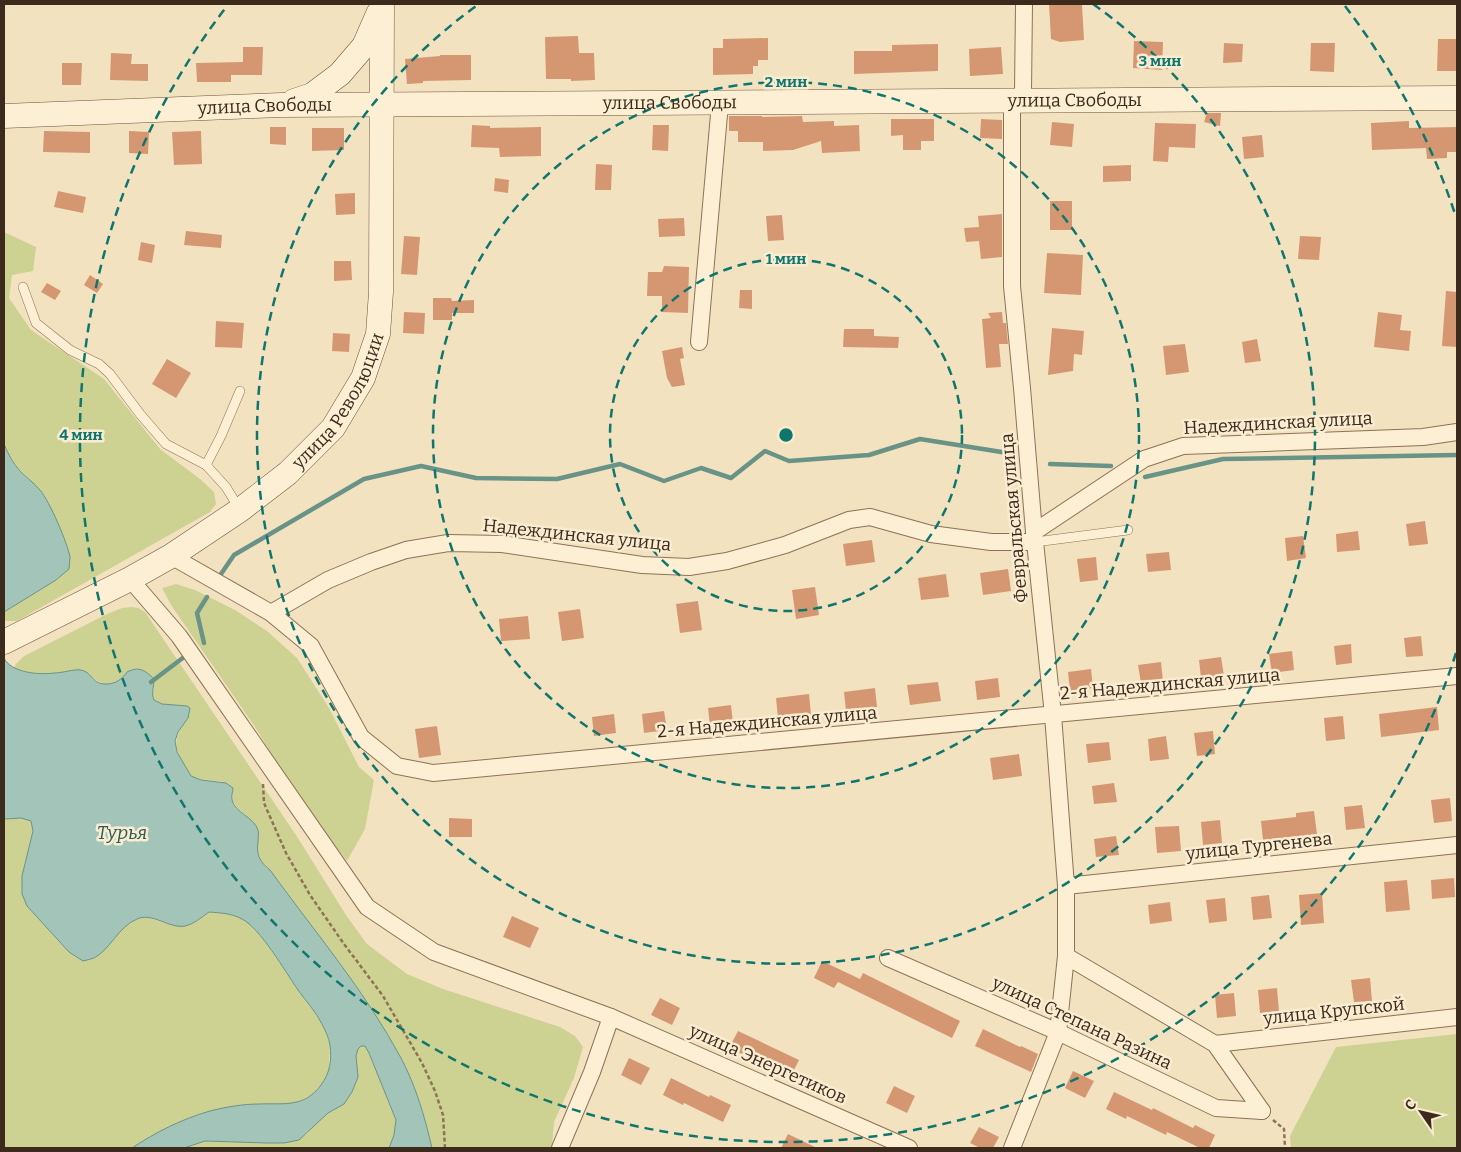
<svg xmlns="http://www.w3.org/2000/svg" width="1461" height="1152" viewBox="0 0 1461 1152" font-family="Bitter,serif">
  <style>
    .green { fill: #cdd292 }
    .water { fill: #a3c4b9; stroke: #699387 }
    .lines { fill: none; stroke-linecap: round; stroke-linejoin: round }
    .stream { stroke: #699387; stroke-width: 4.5 }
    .building { fill: #d59771 }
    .lane-casing { stroke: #8e7256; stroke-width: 10 }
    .street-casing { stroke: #8e7256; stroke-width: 18 }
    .secondary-casing { stroke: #705239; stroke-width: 25 }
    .path { stroke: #8e7256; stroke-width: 2.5; stroke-dasharray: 4 2.5; stroke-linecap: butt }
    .lane { stroke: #fcefd4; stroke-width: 9 }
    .street { stroke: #fcefd4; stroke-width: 16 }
    .secondary { stroke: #fcefd4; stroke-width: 24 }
    .ring { fill: none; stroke: #0f766e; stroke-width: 2.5; stroke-dasharray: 9 6 }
    .labels { text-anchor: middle; stroke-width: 5; stroke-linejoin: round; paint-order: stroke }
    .street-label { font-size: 18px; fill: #3c2a1c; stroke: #f9ecd0 }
    .water-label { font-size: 19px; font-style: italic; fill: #295d58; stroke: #f9ecd0 }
    .centre { fill: #0f766e; stroke: #f9ecd0; stroke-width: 2.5 }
    .ring-label { font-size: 15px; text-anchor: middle; font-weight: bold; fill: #0f766e; stroke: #f9ecd0; stroke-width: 5; stroke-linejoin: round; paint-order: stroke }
  </style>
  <rect width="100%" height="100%" fill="#f3e2c0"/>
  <g class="green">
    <polygon points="4,232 36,247 33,271 12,275 9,298 31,330 104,379 160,449 200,479 214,492 216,504 210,512 17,621 4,621 4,612 56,580 70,556 48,502 39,489 19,469 8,454 4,444"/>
    <polygon points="176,584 195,590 235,610 267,631 297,658 329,708 359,767 374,780 365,829 347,861 301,801 253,724 171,605 162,588"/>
    <path d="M132,607L138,608L145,612L296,835L346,915L367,944L407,974L443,989L560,1027L575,1036L583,1047L574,1078L554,1122L552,1148H432C425,1118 416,1086 401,1058C365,991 315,931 270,870L259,859L257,848L258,836L254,823L238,809L232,800L233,788C230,786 229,784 226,783C216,779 202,783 192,776C188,774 185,767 183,764C172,743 175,736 188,718L186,706L162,704L154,700L152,696L154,687L122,679C109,688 98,685 89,673C64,674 38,677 14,668L16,664L24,656L107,614L122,608Z"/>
    <polygon points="21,818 31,821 33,831 22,876 27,906 69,952 83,961 95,958 104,949 123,928 138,918 150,918 174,926 199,920 208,912 227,913 241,918 250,924 264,940 322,1023 330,1044 329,1071 322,1084 313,1094 293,1104 211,1111 167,1128 132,1148 4,1148 4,819"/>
    <polygon points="1457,1034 1457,1148 1291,1148 1290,1136 1336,1047"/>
    <polygon points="361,1046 365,1046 369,1053 396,1121 394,1135 389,1148 184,1148 205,1141 284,1143 307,1134 314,1125 328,1113 344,1104 352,1092 358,1077 356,1056 358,1048"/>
  </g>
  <g class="water">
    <path d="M4,444C8,454 13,463 20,471C26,477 34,483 40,490C50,502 67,542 70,557C70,561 69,565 69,569L56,580L4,612Z"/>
    <path d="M4,658C11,673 40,675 54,673C63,673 73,669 81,670C94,673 91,685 108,684C117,683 122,679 127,672C139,666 145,670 154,679C154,686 151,694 154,700L162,704L187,706L190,708L188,718L178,732L175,741L177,752L191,776L201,780L226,783L233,788C233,791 231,796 232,800C235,813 254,817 258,830C259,834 258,838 258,842C256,855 260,862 270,870C315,932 365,991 401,1058C416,1086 425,1118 432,1148H389L394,1135L396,1120L369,1053L365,1046H361L358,1049L356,1056L358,1077L352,1092L344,1104L328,1113L299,1140L284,1143H267L205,1141L184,1148H132C156,1132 182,1119 210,1111C226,1107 243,1104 259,1104C284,1103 304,1108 321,1085C330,1073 332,1060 330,1045C329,1038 325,1030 322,1024C316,1012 306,1001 298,990C285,971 260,928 242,919C231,913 220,913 209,912C202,917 194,924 185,926C169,929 153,912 137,919C118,927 110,950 94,958C91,959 87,960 83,961L69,952L27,906L22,894V876L33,831L31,821L21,818L4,819Z"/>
  </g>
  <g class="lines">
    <g class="stream">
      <polyline points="1050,464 1111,466"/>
      <polyline points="1145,477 1223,459 1457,455"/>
      <polyline points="221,574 234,555 364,479 421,466 476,478 557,479 620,464 664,481 701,468 731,478 765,451 789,461 869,455 920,439 1014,454"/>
      <polyline points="204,643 197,613 207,597"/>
      <polyline points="151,682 184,657"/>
    </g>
  </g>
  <g class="building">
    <polygon points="1049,4 1082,4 1084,40 1060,42 1051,39"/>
    <polygon points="578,36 579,53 594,53 595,80 571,81 571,79 546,79 545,37"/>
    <polygon points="768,38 768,60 758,60 758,66 753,66 753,74 713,75 713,48 723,48 723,39"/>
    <polygon points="1438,39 1457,39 1457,71 1437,71"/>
    <polygon points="1134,41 1163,42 1162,70 1133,68"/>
    <polygon points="1224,43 1243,44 1242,62 1223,63"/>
    <polygon points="1311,43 1335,43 1334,72 1310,71"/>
    <polygon points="938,44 938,71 854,74 854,51 892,51 892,45"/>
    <polygon points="243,47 263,47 262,75 231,75 231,82 197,82 196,63 243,62"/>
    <polygon points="1001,47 1003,74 970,76 969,49"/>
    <polygon points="111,53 132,54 131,64 148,64 148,81 110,80"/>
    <polygon points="440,55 471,55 471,80 423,81 423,83 407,84 405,59 440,56"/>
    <polygon points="62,63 82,63 81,85 62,85"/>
    <polygon points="1207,113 1221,113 1220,126 1204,122"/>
    <polygon points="729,116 762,116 762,117 802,116 803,122 834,121 834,126 859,125 860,151 822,153 821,141 793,150 763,151 763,142 738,142 738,131 729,131"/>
    <polygon points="891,119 934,119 934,141 921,141 921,150 903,150 903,135 891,136"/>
    <polygon points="981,119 1002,120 1002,139 980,138"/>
    <polygon points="1409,121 1409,128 1457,127 1457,152 1447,152 1447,158 1427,159 1426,148 1372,150 1371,123"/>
    <polygon points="1052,122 1074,124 1072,147 1050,145"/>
    <polygon points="1155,123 1196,124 1195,148 1169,147 1168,162 1153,161"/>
    <polygon points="472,125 490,126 490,128 541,127 541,156 500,157 499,148 471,147"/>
    <polygon points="653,125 669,125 668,151 652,150"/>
    <polygon points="270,127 286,127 286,145 270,144"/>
    <polygon points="312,128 344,128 344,150 312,151"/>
    <polygon points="44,131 90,132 90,153 43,152"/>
    <polygon points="129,131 149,132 148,154 129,153"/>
    <polygon points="201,131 202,164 174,165 172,132"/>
    <polygon points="1262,135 1264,157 1244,159 1242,137"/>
    <polygon points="596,164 612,165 611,190 595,190"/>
    <polygon points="1131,165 1131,181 1103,182 1103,166"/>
    <polygon points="495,178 509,180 508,193 494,191"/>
    <polygon points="58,191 86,197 83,213 54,207"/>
    <polygon points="355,193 355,214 336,215 335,194"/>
    <rect x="1050" y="201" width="22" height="29"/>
    <polygon points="1002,214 1002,257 981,259 979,241 966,242 964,228 979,227 978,216"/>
    <polygon points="782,215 784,240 768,241 766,216"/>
    <polygon points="684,218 685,236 659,237 658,219"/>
    <polygon points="186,231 222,235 221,248 184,245"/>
    <polygon points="404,236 420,237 417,275 401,274"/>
    <polygon points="1300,236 1321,237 1319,260 1298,259"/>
    <polygon points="141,242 155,245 152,263 138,260"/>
    <polygon points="1047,253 1083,255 1081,295 1044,293"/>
    <polygon points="334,261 351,261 352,280 334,281"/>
    <polygon points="664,266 689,267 688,313 662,312 662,296 647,296 648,272 662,272"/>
    <polygon points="90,275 103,284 97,293 84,285"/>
    <polygon points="47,283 61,291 55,300 41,292"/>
    <polygon points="740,290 752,290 752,309 739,308"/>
    <polygon points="1446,291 1457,292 1457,347 1442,346"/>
    <polygon points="433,298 451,298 452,301 474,300 474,313 452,313 452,320 433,320"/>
    <polygon points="404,312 425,313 424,334 403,333"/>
    <polygon points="1002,312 1003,323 1006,323 1008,344 999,344 1001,367 986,368 982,319 991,318 988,313"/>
    <polygon points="1378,312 1402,315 1400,330 1411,331 1409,351 1374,347"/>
    <polygon points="216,321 244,323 242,348 215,347"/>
    <polygon points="1052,328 1084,331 1082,355 1074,354 1073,371 1048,375"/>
    <polygon points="844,329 874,329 874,336 899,337 898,348 843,347"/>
    <polygon points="333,333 350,334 349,352 332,351"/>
    <polygon points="1257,339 1261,361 1245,363 1242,342"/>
    <polygon points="1185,344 1189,372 1166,375 1163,346"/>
    <polygon points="682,347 684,358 680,359 685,385 672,387 667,378 662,351"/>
    <polygon points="167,359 191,373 176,398 152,384"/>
    <polygon points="1425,521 1428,544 1409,546 1406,524"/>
    <polygon points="1358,531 1360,550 1337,552 1336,534"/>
    <polygon points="1303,536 1306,558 1287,561 1285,538"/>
    <polygon points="872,540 875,562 846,566 843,544"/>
    <polygon points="1169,552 1171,570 1148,572 1146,554"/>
    <polygon points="1096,557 1098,580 1080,582 1077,559"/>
    <polygon points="1008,569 1011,591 983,595 980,573"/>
    <polygon points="946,574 949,597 921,600 918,578"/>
    <polygon points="815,587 819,615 796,619 792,590"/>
    <polygon points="698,601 702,630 680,633 676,604"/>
    <polygon points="580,609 584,638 562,641 558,612"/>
    <polygon points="528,616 530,639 501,641 499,619"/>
    <polygon points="1421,636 1423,656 1406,657 1404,638"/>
    <polygon points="1351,644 1352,663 1336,665 1334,646"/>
    <polygon points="1292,651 1294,670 1272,673 1269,654"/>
    <polygon points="1221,657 1224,676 1201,678 1199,660"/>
    <polygon points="1161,662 1163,681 1141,683 1138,665"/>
    <polygon points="1091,669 1093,688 1070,691 1068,672"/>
    <polygon points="998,678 1000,697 977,700 975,681"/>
    <polygon points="938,682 941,701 910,705 907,685"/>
    <polygon points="875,688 877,707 846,711 844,692"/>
    <polygon points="809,694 811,715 778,718 776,698"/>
    <polygon points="731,705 733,723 710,726 708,708"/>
    <polygon points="1437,707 1439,730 1381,737 1379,714"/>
    <polygon points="664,711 667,730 644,733 642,714"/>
    <polygon points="614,714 616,733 594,736 592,717"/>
    <polygon points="1343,716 1345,739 1326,741 1324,718"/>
    <polygon points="437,726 441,755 419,758 415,729"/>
    <polygon points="1213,731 1215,754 1197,756 1194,733"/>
    <polygon points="1166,736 1169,759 1150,761 1148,739"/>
    <polygon points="1109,742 1111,760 1088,763 1086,744"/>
    <polygon points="1019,754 1022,776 993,780 990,758"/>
    <polygon points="1114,783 1117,802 1094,804 1092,786"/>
    <polygon points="1450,798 1452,821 1434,823 1431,800"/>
    <polygon points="1362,805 1365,828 1346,830 1344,807"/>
    <polygon points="1314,811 1317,834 1263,840 1261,821 1296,817 1296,813"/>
    <polygon points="449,818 472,819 472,837 449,837"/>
    <polygon points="1220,820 1222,843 1203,845 1201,822"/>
    <polygon points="1179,826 1181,851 1157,853 1155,827"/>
    <polygon points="1116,836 1119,855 1096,857 1094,839"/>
    <polygon points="1454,878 1455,897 1432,899 1431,880"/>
    <polygon points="1407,880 1410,910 1386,912 1384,882"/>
    <polygon points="1322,893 1324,923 1301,925 1299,895"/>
    <polygon points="1269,895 1272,918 1253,920 1251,897"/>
    <polygon points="1225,898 1227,921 1209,923 1206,900"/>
    <polygon points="1170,902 1172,921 1150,924 1148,905"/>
    <polygon points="512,916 539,928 530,948 503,937"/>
    <polygon points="822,961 860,979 863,973 960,1021 952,1038 838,982 834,988 814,978"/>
    <polygon points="1370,978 1372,1001 1354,1002 1351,980"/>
    <polygon points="1277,988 1279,1011 1260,1013 1258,990"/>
    <polygon points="1234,993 1236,1016 1217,1018 1215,995"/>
    <polygon points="660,998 680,1008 672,1025 651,1015"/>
    <polygon points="983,1029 1020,1047 1021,1046 1038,1054 1031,1072 975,1046"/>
    <polygon points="738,1031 799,1060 791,1076 729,1048"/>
    <polygon points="629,1058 650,1068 641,1085 621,1075"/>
    <polygon points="1073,1071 1094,1081 1085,1098 1065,1088"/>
    <polygon points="671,1078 709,1097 710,1095 731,1105 723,1122 684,1103 683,1105 663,1095"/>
    <polygon points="894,1086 915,1096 907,1113 886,1103"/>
    <polygon points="1114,1092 1152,1110 1153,1108 1193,1128 1195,1125 1215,1135 1209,1148 1200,1148 1167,1132 1166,1135 1127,1116 1126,1119 1106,1109"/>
    <polygon points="979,1127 999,1137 993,1148 980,1148 970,1143"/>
    <polygon points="788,1134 817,1148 781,1148"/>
  </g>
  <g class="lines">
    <g class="lane-casing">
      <g id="lane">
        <polyline points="23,287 36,323 70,350 99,364 110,374 140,414 166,444 206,465 226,487 240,510"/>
        <polyline points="206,465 221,436 240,391"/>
        <polyline points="1035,542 1128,530"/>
      </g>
    </g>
    <g class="street-casing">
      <g id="street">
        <polyline points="699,342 720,103"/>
        <polyline points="1034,532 1144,459 1183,446 1423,437 1457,432"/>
        <polyline points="171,556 271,613 311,646 361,737 397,766 433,773 1457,676"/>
        <polyline points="130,579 179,636 367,907 434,952 611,1017 909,1148"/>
        <polyline points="271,613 328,580 371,562 406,550 448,543 502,544 642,565 689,567 727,561 785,545 849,520 870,517 931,534 991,542 1035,542"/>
        <polyline points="1066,886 1457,845"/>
        <polyline points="1066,956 1215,1044 1262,1111"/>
        <polyline points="888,958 1058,1032 1216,1108 1262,1111"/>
        <polyline points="1215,1044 1457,1017"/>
        <polyline points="560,1148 592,1072 611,1017"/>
        <polyline points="1012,1148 1058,1032 1066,956 1066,886 1053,715 1034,532 1022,388 1012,286 1012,109 1023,91 1024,4"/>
      </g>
    </g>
    <g class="secondary-casing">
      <g id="secondary">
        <polyline points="294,101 312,95 340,74 364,46 378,14"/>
        <path id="s1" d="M4,116L282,105L1457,98"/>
        <path id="s2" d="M4,642L130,579L171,556L240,510L288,473L333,428L363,378L378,334L381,292L382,4"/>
      </g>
    </g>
    <g class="path">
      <polyline points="263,784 264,803 286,853 310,895 344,944 383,996 422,1063 435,1091 443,1115 445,1148"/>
      <polyline points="1273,1120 1284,1129 1285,1148"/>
    </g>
    <use href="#lane" class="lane"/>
    <use href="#street" class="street"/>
    <use href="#secondary" class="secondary"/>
  </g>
  <g class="ring">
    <circle cx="786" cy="435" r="176"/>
    <circle cx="786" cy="435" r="353"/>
    <path d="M1093 4A529 529 0 1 1 479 4"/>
    <path d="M1456 653A705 705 0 1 1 227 6M1345 6A705 705 0 0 1 1456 217"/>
  </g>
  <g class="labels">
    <g class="street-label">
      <text dy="6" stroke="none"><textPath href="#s1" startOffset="1071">улица Свободы</textPath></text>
      <text dy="6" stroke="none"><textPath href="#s1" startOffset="666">улица Свободы</textPath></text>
      <text dy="6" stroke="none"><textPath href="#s1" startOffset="261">улица Свободы</textPath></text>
      <text dy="6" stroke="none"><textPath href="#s2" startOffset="421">улица Революции</textPath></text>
      <text transform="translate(1278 423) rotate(-3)" y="6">Надеждинская улица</text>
      <text transform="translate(1014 518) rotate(-95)" y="6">Февральская улица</text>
      <text transform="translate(577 535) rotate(6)" y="6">Надеждинская улица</text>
      <text transform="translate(1170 684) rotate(-5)" y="6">2-я Надеждинская улица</text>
      <text transform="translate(767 722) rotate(-5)" y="6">2-я Надеждинская улица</text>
      <text transform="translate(1259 846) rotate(-6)" y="6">улица Тургенева</text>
      <text transform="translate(1334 1011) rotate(-6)" y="6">улица Крупской</text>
      <text transform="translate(1082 1023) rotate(25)" y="6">улица Степана Разина</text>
      <text transform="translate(768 1064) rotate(24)" y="6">улица Энергетиков</text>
    </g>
    <g class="water-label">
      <text x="122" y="839">Турья</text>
    </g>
  </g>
  <circle cx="786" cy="435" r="8" class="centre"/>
  <g class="ring-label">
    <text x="1160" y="66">3 мин</text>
    <text x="786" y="87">2 мин</text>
    <text x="786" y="264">1 мин</text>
    <text x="81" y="440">4 мин</text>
  </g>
  <rect width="1461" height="1152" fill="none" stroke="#3c2a1c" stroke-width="10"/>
  <g transform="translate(1421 1112) rotate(304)" stroke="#f9ecd0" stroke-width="4" paint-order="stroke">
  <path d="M0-4L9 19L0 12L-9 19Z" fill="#3c2a1c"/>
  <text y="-8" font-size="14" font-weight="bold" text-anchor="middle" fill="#3c2a1c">С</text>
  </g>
</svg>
